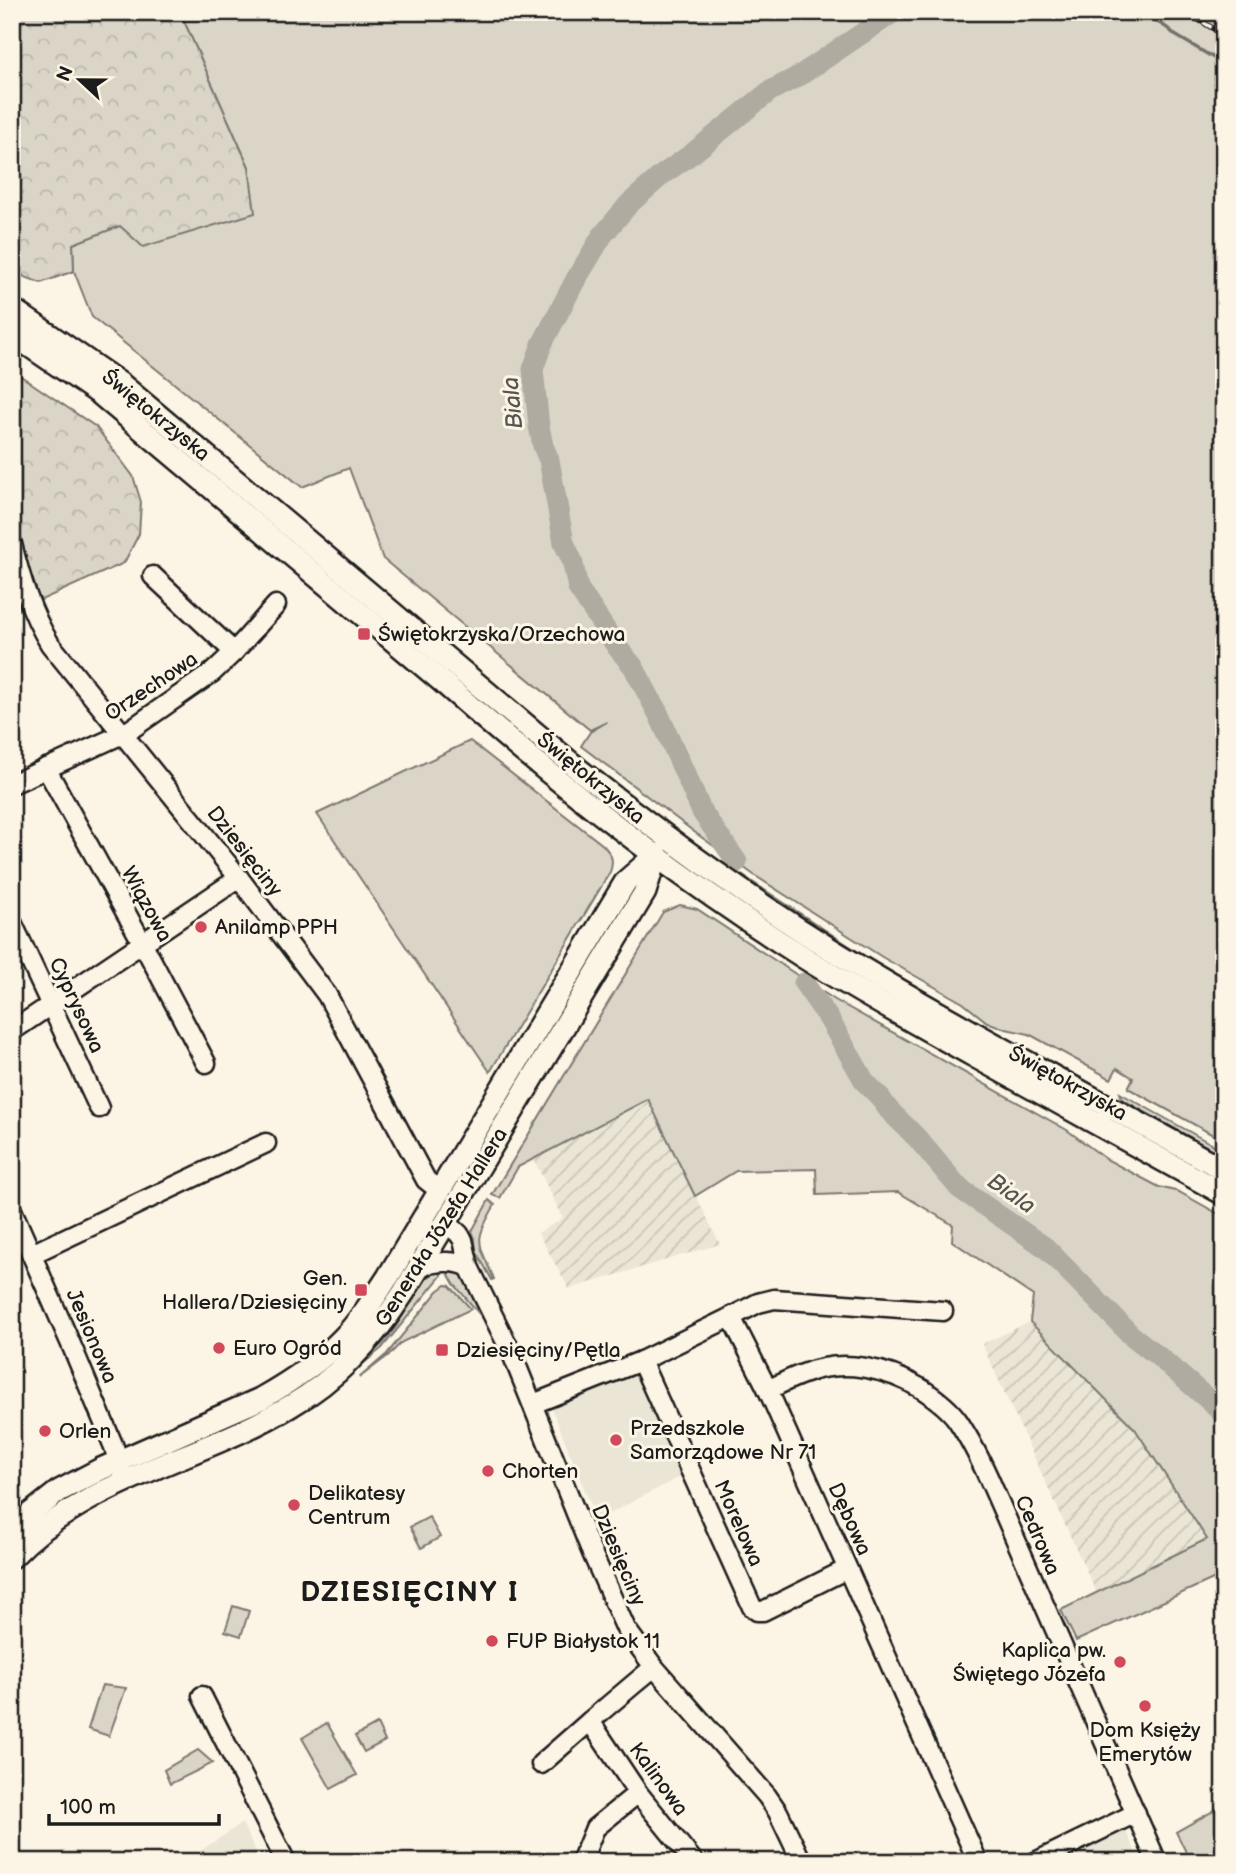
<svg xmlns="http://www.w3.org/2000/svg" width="1236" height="1874" viewBox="0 0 1236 1874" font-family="'Balsamiq Sans',sans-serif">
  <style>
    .built { fill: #ebe5d6 }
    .industrial { fill: url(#industrial-furrows) }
    .green { fill: #dbd5c8; stroke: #7c7872; stroke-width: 2 }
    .forest { fill: url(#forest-crowns); stroke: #7c7872; stroke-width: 2 }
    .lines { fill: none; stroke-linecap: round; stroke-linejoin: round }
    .stream { stroke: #75726c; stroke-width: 3.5 }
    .river { stroke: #b0aba1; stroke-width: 21 }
    .minor-casing { stroke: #1c1c1c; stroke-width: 23 }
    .major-casing { stroke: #1c1c1c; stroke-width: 26 }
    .minor { stroke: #fcf5e5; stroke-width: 18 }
    .major { stroke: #fcf5e5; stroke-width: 21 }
    .rail-casing { stroke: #1c1c1c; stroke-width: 6 }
    .rail { stroke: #fcf5e5; stroke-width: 3.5; stroke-dasharray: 10; stroke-linecap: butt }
    .poi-dot { fill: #d1495b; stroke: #fcf5e5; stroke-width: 2.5 }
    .labels { text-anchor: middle; stroke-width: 6; stroke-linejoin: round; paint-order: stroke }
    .street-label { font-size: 21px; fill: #1c1c1c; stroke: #fcf5e5 }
    .poi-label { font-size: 21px; fill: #1c1c1c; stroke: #fcf5e5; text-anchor: start }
    .water-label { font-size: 23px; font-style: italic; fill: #575551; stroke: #fcf5e5 }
    .district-label { font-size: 28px; font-weight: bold; letter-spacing: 2px; fill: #1c1c1c; stroke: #fcf5e5 }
  </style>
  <defs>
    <pattern id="industrial-furrows" width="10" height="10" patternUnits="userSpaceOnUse" patternTransform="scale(1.75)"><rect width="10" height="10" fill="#ebe5d6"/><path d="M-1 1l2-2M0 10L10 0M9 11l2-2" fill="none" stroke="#c9c4b7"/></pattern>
    <pattern id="forest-crowns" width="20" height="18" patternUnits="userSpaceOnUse" patternTransform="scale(1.75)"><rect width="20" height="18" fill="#dbd5c8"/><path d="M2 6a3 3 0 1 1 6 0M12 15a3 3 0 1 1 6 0" fill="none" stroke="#bbb6ab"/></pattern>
  </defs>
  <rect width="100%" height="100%" fill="#fcf5e5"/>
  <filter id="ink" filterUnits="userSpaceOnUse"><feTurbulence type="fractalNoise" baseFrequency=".0143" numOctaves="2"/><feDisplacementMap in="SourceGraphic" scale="14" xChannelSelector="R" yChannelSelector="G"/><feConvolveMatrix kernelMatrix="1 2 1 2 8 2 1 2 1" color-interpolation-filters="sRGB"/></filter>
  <g filter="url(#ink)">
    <g class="built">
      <polygon points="631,1372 644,1386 682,1476 597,1520 550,1404"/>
      <polygon points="242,1823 261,1862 183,1862 187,1860"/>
      <polygon points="1125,1829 1140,1862 1057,1862"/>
    </g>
    <g class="industrial">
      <polygon points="648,1099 720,1244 569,1289 538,1233 563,1218 533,1158"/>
      <polygon points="1030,1322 1135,1429 1207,1539 1096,1592 982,1344"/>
    </g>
    <g class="green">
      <polygon points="180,12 1224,12 1224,1141 1128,1088 1133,1078 1117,1068 1111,1079 1029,1034 1006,1029 987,1022 963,1003 882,957 754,875 697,834 581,746 590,732 607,722 590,730 383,559 349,468 302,487 92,317 74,271 73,244 120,225 249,167"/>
      <path d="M470,741L603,845C612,855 614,860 610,872L490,1072L317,814Z"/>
      <polygon points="710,854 872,961 952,1007 970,1021 868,964 705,855"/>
      <polygon points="680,905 697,909 835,1000 1067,1130 1106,1159 1159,1187 1179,1192 1224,1217 1224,1574 1076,1641 1061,1610 1207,1539 1135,1429 1030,1322 1033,1296 952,1241 953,1225 898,1192 817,1195 816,1169 736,1171 695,1196 648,1099 518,1167 500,1198 492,1195 663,912"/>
      <polygon points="1120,1093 1224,1151 1224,1156 1122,1099"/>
      <path d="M489,1200L495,1205C473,1242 478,1241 494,1279L492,1280L476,1251L475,1239L472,1231Z"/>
      <polygon points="453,1268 466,1277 482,1311 481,1316 454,1284 449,1275"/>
      <polygon points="440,1269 441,1276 382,1348 333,1389 329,1388 382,1344 395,1328 427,1278"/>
      <polygon points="446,1285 450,1286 471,1309 402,1342 389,1355 359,1378 387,1354 438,1291"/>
      <polygon points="429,1517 440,1537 421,1548 410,1527"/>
      <polygon points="233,1606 249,1611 241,1636 225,1631"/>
      <polygon points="102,1685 126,1688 109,1736 88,1729"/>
      <polygon points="327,1723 357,1775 331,1789 302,1738"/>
      <polygon points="377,1724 385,1741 364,1752 355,1736"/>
      <polygon points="198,1750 213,1763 170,1784 164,1770"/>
      <polygon points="1224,1805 1224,1862 1191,1862 1176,1832"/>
    </g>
    <g class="forest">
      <polygon points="12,12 180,12 249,167 255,213 143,247 120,226 73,244 74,271 41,283 12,272"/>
      <polygon points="12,370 96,427 133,476 141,502 139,534 124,563 12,613"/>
    </g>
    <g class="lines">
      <path class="stream" d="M1129,12C1146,16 1163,22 1175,35L1224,64"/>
      <g class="river">
        <polyline points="737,862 702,812 659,715 633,666 617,647 578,588 572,560 564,543 549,460 543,446 539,426 533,369 542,344 575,281 602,236 629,204 662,175 693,153 770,91 799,76 894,12"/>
        <polyline points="804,983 829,1019 865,1082 879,1096 888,1109 917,1138 959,1188 1046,1248 1131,1335 1158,1356 1218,1408 1224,1416"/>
      </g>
      <g class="minor-casing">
        <g id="minor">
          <path d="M12,544C21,580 31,613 50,644L239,878L327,995L426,1180L440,1191"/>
          <polyline points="153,576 234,652"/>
          <polyline points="46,768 142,942 206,1063"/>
          <polyline points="12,784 127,732 213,672 234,652 276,605"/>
          <polyline points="12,922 99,1108"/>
          <polyline points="12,1031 239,878"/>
          <polyline points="12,1210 73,1349 114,1447 122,1472"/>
          <polyline points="447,1223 459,1234 463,1240 469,1267 512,1354 592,1553 626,1629 654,1667 767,1796 778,1812 802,1862"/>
          <polyline points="32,1254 266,1143"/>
          <path d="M420,1266C437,1262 454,1259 469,1267"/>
          <polyline points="943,1311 774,1299 758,1303 731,1317 768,1390 978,1862"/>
          <polyline points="641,1361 752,1607 757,1611 763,1611 847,1569"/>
          <path d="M768,1390C780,1384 791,1378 803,1374C842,1358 887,1368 922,1389C934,1397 950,1409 958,1421C972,1442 983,1465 993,1488L1157,1862"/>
          <polyline points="533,1404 641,1361 731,1317"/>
          <polyline points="654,1667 590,1721 638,1793 694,1862"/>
          <polyline points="202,1696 286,1862"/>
          <polyline points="541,1764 590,1721"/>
          <polyline points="581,1862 595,1828 638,1793"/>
          <polyline points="1035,1862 1136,1813"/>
        </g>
      </g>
      <g class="major-casing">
        <g id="major">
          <path d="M12,309L122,385L578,769C665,837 755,904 850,961C972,1035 1099,1100 1224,1170"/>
          <path d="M12,334L100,394L439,679C554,781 675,876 805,958C860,993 917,1024 974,1056C1057,1102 1140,1148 1224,1194"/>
          <path d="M12,1528L59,1491L101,1469L260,1399C290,1382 319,1363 343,1338C361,1320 374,1298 388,1277L626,881L657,854"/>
          <path d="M12,1557C87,1478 201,1460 292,1405C339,1378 375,1337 404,1292L645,892L656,856"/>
        </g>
      </g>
      <use href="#minor" class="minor"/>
      <use href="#major" class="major"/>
      <g class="rail-casing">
        <polyline id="rail" points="1186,12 1224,35"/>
      </g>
      <use href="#rail" class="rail"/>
    </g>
  </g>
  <g class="poi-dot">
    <rect x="357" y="627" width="14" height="14" rx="3.5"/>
    <circle cx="201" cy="927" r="7"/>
    <rect x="354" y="1283" width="14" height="14" rx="3.5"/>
    <circle cx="219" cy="1348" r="7"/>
    <rect x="435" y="1343" width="14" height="14" rx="3.5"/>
    <circle cx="45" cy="1431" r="7"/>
    <circle cx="616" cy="1440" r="7"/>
    <circle cx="488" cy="1471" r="7"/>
    <circle cx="294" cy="1505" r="7"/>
    <circle cx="492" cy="1641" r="7"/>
    <circle cx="1120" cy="1662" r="7"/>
    <circle cx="1145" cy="1706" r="7"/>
  </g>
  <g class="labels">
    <g class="street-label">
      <text transform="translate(156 415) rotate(39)" y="7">Świętokrzyska</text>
      <text transform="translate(151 686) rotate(-34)" y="7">Orzechowa</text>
      <text transform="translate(591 778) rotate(39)" y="7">Świętokrzyska</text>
      <text transform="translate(245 851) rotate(52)" y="7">Dziesięciny</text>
      <text transform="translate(147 904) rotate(61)" y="7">Wiązowa</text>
      <text transform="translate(77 1005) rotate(65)" y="7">Cyprysowa</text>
      <text transform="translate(1068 1083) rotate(29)" y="7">Świętokrzyska</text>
      <text transform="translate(441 1227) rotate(-58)" y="7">Generała Józefa Hallera</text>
      <text transform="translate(92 1336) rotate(67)" y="7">Jesionowa</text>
      <text transform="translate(850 1519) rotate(66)" y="7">Dębowa</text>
      <text transform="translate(739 1523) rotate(66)" y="7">Morelowa</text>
      <text transform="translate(1038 1535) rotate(67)" y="7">Cedrowa</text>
      <text transform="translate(619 1555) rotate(67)" y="7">Dziesięciny</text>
      <text transform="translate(659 1779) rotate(54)" y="7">Kalinowa</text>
    </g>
    <g class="poi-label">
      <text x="378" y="641">Świętokrzyska/Orzechowa</text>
      <text x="215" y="934">Anilamp PPH</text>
      <text x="347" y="1285" text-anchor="end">Gen.<tspan x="347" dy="24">Hallera/Dziesięciny</tspan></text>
      <text x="233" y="1355">Euro Ogród</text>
      <text x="456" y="1357">Dziesięciny/Pętla</text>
      <text x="630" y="1435">Przedszkole<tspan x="630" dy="24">Samorządowe Nr 71</tspan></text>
      <text x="59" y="1438">Orlen</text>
      <text x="502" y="1478">Chorten</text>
      <text x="308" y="1500">Delikatesy<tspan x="308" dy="24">Centrum</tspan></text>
      <text x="506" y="1648">FUP Białystok 11</text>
      <text x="1106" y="1657" text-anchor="end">Kaplica pw.<tspan x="1106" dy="24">Świętego Józefa</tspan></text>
      <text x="1145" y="1737" text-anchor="middle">Dom Księży<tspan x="1145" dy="24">Emerytów</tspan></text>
    </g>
    <g class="water-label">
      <text transform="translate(512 403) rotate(-95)" y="8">Biala</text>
      <text transform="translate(1012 1193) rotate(35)" y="8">Biala</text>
    </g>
    <g class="district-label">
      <text x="410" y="1601">DZIESIĘCINY I</text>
    </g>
  </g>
  <rect width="1236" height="1874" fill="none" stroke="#fcf5e5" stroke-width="42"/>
  <rect x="21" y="21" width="1194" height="1832" fill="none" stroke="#1c1c1c" stroke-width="2.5" filter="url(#ink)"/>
  <g transform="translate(80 80) rotate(292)" stroke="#fcf5e5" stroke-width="5" paint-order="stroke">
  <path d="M0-5L12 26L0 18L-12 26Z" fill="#1c1c1c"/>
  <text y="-10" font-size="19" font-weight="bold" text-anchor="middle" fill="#1c1c1c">N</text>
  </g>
  <path d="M49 1814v10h170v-10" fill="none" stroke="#1c1c1c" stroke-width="3.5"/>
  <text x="60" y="1814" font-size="21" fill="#1c1c1c" stroke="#fcf5e5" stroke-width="5" paint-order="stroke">100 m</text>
</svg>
